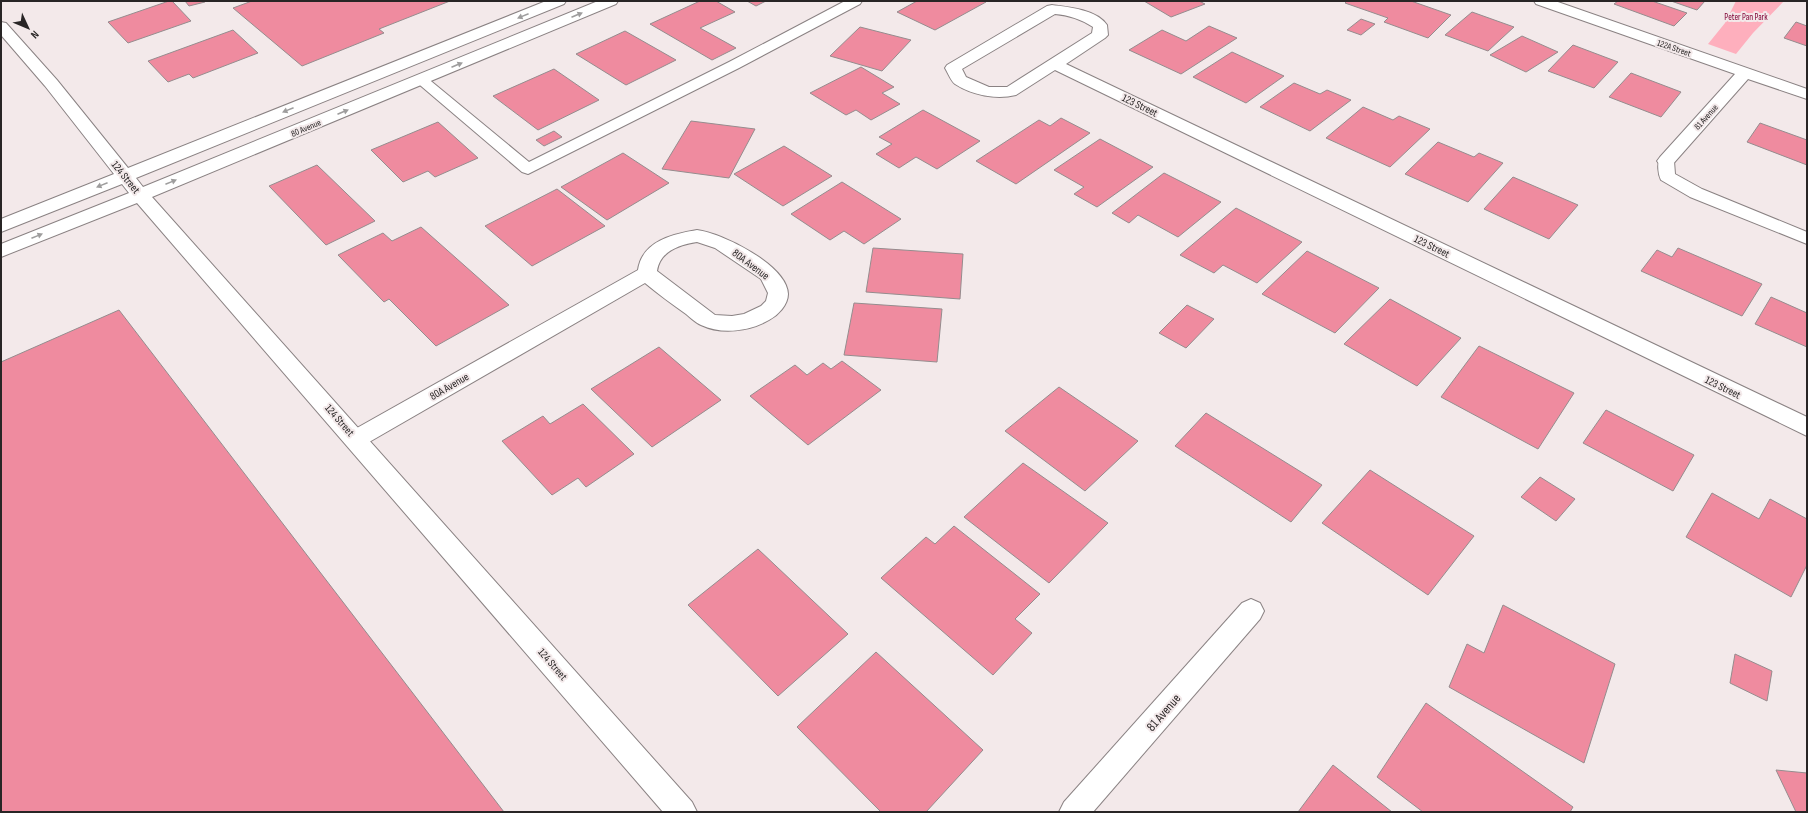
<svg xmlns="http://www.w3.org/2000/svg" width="1808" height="813" viewBox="0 0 1808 813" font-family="'Sofia Sans Condensed',sans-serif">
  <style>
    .green { fill: #feafbd }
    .building { fill: #ef8b9f; stroke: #958c8e }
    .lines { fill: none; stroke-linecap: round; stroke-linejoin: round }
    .lane-casing { stroke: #8a8283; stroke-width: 2 }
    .street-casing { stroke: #8a8283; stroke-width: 2 }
    .secondary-casing { stroke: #8a8283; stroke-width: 2 }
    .lane { fill: #fff; fill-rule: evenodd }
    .street { fill: #fff; fill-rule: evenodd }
    .secondary { fill: #fff; fill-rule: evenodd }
    .oneway { fill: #9e9d9d }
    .labels { text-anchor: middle; stroke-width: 4; stroke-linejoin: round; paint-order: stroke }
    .far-park-label { font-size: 9px; fill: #800235; stroke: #f3e9ea }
    .far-street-label { font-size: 9px; fill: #282525; stroke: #f3e9ea }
    .street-label { font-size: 11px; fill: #282525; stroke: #f3e9ea }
    .near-street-label { font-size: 13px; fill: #282525; stroke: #f3e9ea }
  </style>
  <rect width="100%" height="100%" fill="#f3e9ea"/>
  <polygon class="green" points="1736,1 1784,1 1753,33 1736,54 1708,44 1725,23"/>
  <g class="building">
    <polygon points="169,1 172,1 191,21 128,43 108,22"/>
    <polygon points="185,1 204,1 205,2 189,6"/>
    <polygon points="252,1 450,1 379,29 384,33 302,66 233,8"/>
    <polygon points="700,1 716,1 735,12 700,28 736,48 712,60 650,24"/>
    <polygon points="747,1 766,1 756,6"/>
    <polygon points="917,1 984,1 986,2 935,30 897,12"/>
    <polygon points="1144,1 1199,1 1205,4 1171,17"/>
    <polygon points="1347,1 1411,1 1451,15 1428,38 1384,22 1388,18 1345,3"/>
    <polygon points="1618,1 1652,1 1687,13 1674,26 1614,4"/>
    <polygon points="1671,1 1705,1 1697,10"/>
    <polygon points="1472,12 1514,27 1488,51 1445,35"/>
    <polygon points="1361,19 1375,24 1361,35 1347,30"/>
    <polygon points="1796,22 1807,26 1807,46 1784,38"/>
    <polygon points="1209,26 1237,38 1181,74 1129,50 1162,30 1186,41"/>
    <polygon points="860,27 911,40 882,71 830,56"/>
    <polygon points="233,30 258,53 193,78 189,74 168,82 148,61"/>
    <polygon points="625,31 676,60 626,85 576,54"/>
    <polygon points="1522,36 1558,52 1526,72 1490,55"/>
    <polygon points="1573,45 1618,62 1594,88 1548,71"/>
    <polygon points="1232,52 1284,76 1246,103 1193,77"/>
    <polygon points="861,67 894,87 882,93 900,104 871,120 856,110 846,115 810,93"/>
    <polygon points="554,69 599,100 538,130 493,96"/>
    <polygon points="1631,73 1681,92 1661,117 1609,97"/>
    <polygon points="1294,83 1320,94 1327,90 1351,100 1310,131 1260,107"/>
    <polygon points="1363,107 1393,120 1399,116 1430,129 1390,167 1326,138"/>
    <polygon points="923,110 980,141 937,169 916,157 899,168 876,154 892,144 879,137"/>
    <polygon points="1061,118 1090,133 1016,184 976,161 1039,120 1050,126"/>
    <polygon points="691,121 755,129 729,178 662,169"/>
    <polygon points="438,122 478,158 435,177 428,171 403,182 371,150"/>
    <polygon points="1760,123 1807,140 1807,165 1747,142"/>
    <polygon points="554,131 562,137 544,146 536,140"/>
    <polygon points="1100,139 1153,167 1097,207 1074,194 1084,187 1054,170"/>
    <polygon points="1438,142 1474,157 1479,153 1503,163 1468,202 1405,174"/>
    <polygon points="784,146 832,176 783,206 734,174"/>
    <polygon points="623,153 669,183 607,220 561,187"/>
    <polygon points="317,165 375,221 326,245 269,186"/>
    <polygon points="1164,173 1221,202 1178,237 1138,215 1129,223 1112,213"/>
    <polygon points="1513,177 1578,205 1549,239 1484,209"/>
    <polygon points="842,182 901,219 864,244 844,231 830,240 791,214"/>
    <polygon points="557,189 605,226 532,266 485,226"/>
    <polygon points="1236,208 1302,242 1257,283 1223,265 1214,273 1180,255"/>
    <polygon points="421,227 509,305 436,346 389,299 384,302 338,255 383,233 392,241"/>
    <polygon points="873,248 963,254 960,299 866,292"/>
    <polygon points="1678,248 1762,284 1742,316 1641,271 1657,250 1672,257"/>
    <polygon points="1307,251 1379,288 1335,333 1262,294"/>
    <polygon points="1771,297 1807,313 1807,347 1755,324"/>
    <polygon points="1390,299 1461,338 1417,386 1344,344"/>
    <polygon points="854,303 942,309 937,362 844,355"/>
    <polygon points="1187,305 1214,319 1186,348 1159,333"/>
    <polygon points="119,310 504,812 1,812 1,362"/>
    <polygon points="1479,346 1574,393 1538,449 1441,397"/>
    <polygon points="659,347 721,400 652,447 591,389"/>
    <polygon points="842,361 881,390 808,445 750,396 795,365 807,375 823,363 831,369"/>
    <polygon points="1059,387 1138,441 1085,491 1005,431"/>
    <polygon points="583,404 634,454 586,487 578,478 552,495 502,441 543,416 550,424"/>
    <polygon points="1606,410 1694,455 1673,491 1583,443"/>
    <polygon points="1206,413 1322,485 1291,522 1175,446"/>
    <polygon points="1023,463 1108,523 1049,583 964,517"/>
    <polygon points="1370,470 1474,536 1428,595 1322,523"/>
    <polygon points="1540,477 1575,499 1556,521 1521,497"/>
    <polygon points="1712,493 1759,519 1770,499 1807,519 1807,565 1791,597 1686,537"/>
    <polygon points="954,526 1040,594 1015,619 1032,633 993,675 881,578 926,537 935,544"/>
    <polygon points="758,549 848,634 778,696 688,605"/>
    <polygon points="1503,605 1615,664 1584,763 1449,687 1467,644 1484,653"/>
    <polygon points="876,652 983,750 926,812 881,812 797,727"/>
    <polygon points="1735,654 1772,671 1767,701 1730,683"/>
    <polygon points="1426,703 1573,807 1570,812 1423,812 1377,777"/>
    <polygon points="1333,765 1392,812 1298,812"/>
    <polygon points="1776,770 1807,773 1807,812 1796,812"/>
  </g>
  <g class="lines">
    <g class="lane-casing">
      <g id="lane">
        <polygon points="845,1 862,1 860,4 739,68 528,174 522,172 414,80 416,77 426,77 529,162 729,62"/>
        <path d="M1666,156L1672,158L1674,161L1675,174L1702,189L1807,232V244L1690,197L1661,180C1658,174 1657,163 1660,158Z"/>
      </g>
    </g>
    <g class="street-casing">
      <g id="street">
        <polygon points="1534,1 1555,1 1807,89 1807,99 1748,79 1672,165 1666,166 1660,165 1657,161 1660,157 1735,74 1536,4"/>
        <path d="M1052,5C1069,7 1097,10 1107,25L1108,35L1105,38L1066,64L1807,417V436L1055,70L1016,95C996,100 972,95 955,84C951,81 948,73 945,68L947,65L1047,6ZM1055,14C1068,15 1081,19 1093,27L1092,33L1007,87H989L966,77L962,69Z"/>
        <path d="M697,230C722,233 787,265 788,294C788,305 778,315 769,320C750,331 722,335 701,325C696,323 691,318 686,314C672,304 658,294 645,283L364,445L356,448L348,445L345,439L348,433L638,270C642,241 673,234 697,230ZM697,242L715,248L761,279L768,293L766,301L761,306L744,314L732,316L715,315L657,271C660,251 679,245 697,242Z"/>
        <polygon points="1251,599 1260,603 1264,611 1260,619 1093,812 1059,812 1064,802 1242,603"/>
      </g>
    </g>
    <g class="secondary-casing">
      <polygon id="secondary" points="546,1 566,1 564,4 136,178 143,187 598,1 618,1 616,4 152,197 692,802 697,812 663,812 137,203 1,257 1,244 129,193 122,184 1,232 1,219 114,174 45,86 1,35 1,22 6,23 57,80 128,168"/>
    </g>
    <use href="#lane" class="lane"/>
    <use href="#street" class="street"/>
    <use href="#secondary" class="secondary"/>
  </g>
  <defs><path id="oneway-solid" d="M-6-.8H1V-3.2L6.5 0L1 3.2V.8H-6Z"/></defs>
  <g class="oneway">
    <use href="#oneway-solid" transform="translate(577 15) rotate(-23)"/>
    <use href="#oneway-solid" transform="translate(523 16) rotate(158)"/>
    <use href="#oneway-solid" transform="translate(457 65) rotate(-23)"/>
    <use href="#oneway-solid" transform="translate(288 110) rotate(158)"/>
    <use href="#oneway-solid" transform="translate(343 112) rotate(-23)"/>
    <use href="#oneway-solid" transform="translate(171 182) rotate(-22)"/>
    <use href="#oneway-solid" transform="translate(102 185) rotate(158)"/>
    <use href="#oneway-solid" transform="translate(37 236) rotate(-22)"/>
  </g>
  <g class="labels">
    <g class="far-park-label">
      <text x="1746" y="20">Peter Pan Park</text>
    </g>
    <g class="far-street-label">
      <text transform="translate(1674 48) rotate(19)" y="3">122A Street</text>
      <text transform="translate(1706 117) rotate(-48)" y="3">81 Avenue</text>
      <text transform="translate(306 128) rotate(-23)" y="3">80 Avenue</text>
    </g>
    <g class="street-label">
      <text transform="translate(1140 105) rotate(26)" y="4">123 Street</text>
      <text transform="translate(126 177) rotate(51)" y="4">124 Street</text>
      <text transform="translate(1432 246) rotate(26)" y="4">123 Street</text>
      <text transform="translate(751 264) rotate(37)" y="4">80A Avenue</text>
      <text transform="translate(449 386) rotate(-30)" y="4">80A Avenue</text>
      <text transform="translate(1723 387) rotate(26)" y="4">123 Street</text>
      <text transform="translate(340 420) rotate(49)" y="4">124 Street</text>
      <text transform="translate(553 664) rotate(49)" y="4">124 Street</text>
    </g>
    <g class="near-street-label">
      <text transform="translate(1163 712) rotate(-49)" y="5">81 Avenue</text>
    </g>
  </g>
  <rect width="1808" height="813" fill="none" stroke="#282525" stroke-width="4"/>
  <g transform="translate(28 28) rotate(134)" stroke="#f3e9ea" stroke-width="3" paint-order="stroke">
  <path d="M0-3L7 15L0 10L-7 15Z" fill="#282525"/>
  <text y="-6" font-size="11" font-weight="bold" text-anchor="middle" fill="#282525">N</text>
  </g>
</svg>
